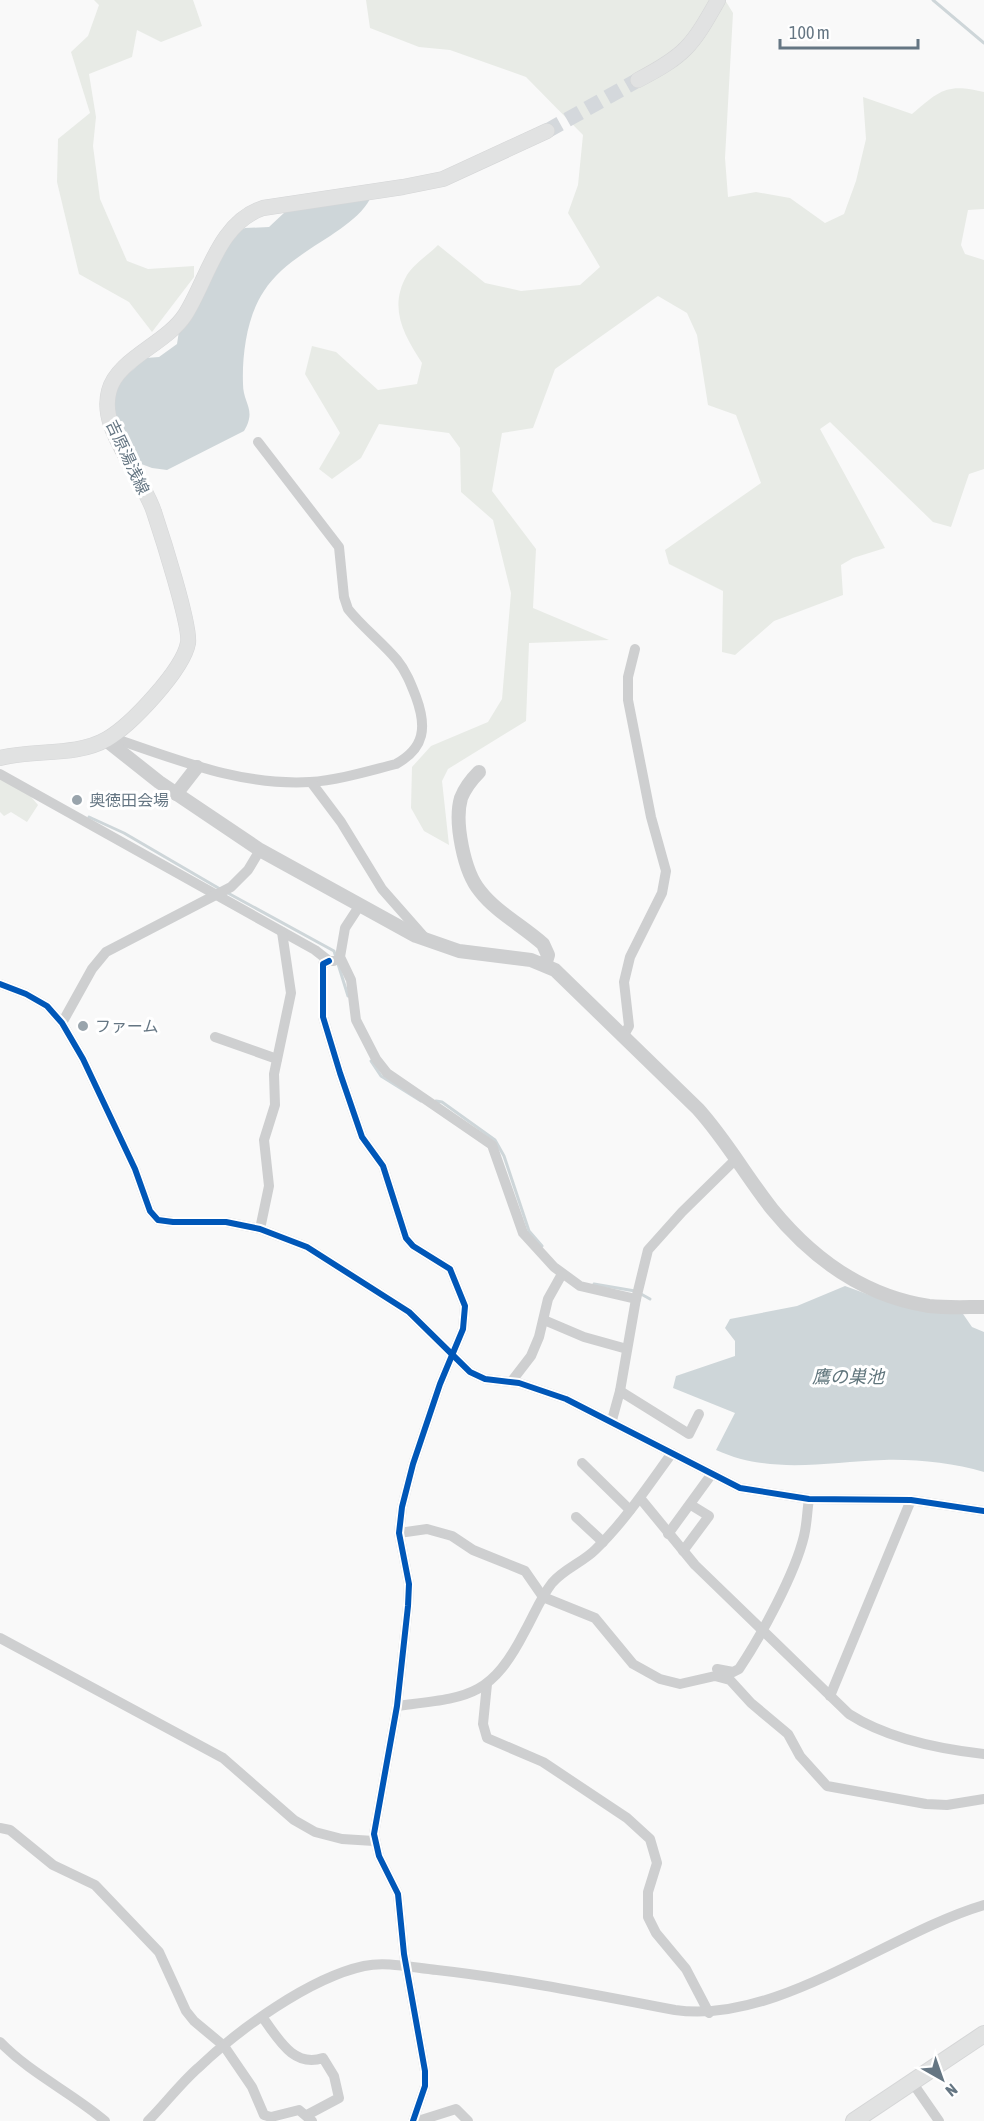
<svg xmlns="http://www.w3.org/2000/svg" width="984" height="2121" viewBox="0 0 984 2121" font-family="'Asap Condensed','Noto Sans JP',sans-serif">
  <style>
    .green { fill: #e8ebe6 }
    .water { fill: #ced6d9 }
    .lines { fill: none; stroke-linecap: round; stroke-linejoin: round }
    .stream { stroke: #ced6d9; stroke-width: 3 }
    .secondary-tunnel { stroke: #d4d8dc; stroke-width: 15; stroke-dasharray: 15 8; stroke-linecap: butt }
    .secondary-casing { stroke: #d5d6d7; stroke-width: 16 }
    .primary-casing { stroke: #d5d6d7; stroke-width: 18 }
    .minor { stroke: #cecfd0; stroke-width: 10 }
    .tertiary { stroke: #cecfd0; stroke-width: 14 }
    .secondary { stroke: #e1e2e2; stroke-width: 15 }
    .primary { stroke: #e1e2e2; stroke-width: 16 }
    .cycleway-casing { stroke: #fff; stroke-width: 10 }
    .cycleway { stroke: #0057b8; stroke-width: 6 }
    .poi-dot { fill: #99a4ac; stroke: #fff; stroke-width: 2 }
    .labels { text-anchor: middle; stroke-width: 6; stroke-linejoin: round; paint-order: stroke }
    .street-label { font-size: 16px; fill: #657683; stroke: #fff }
    .poi-label { font-size: 16px; fill: #657683; stroke: #fff; text-anchor: start }
    .water-label { font-size: 18px; font-style: italic; fill: #60757c; stroke: #fff }
  </style>
  <rect width="100%" height="100%" fill="#f9f9f9"/>
  <g class="green">
    <polygon points="94,0 193,0 202,26 161,42 137,30 132,57 89,74 96,117 93,146 100,199 127,261 148,269 194,266 194,277 152,332 129,302 79,274 57,182 58,139 90,113 71,52 88,36 99,5"/>
    <path d="M366,0H725L733,13L725,158L728,197L756,192L790,198L825,223L844,214L856,181L866,139L863,97L912,114C940,90 947,83 984,92V209L968,210L961,245L965,254L984,260V469L969,474L951,527L933,522L830,422L820,429L885,548L853,558L841,565L843,595L774,621L735,655L722,652L723,591L669,564L665,550L761,483L736,415L708,405L697,335L687,313L658,296L555,369L533,428L502,433L492,491L536,549L533,608L609,640L529,643L526,721L448,769L442,781L449,845L424,831L411,808L412,767L431,746L488,722L502,699L511,593L493,520L461,492L460,448L449,433L379,424L361,458L332,479L319,469L340,433L305,374L312,346L336,352L378,390L417,384L422,363C404,335 388,308 407,275C414,264 429,254 438,245L485,283L521,291L580,285L600,267L568,213L578,185L583,135L526,77L450,50L419,47L370,28Z"/>
    <polygon points="0,777 26,791 38,805 27,822 11,812 4,816 0,812"/>
  </g>
  <g class="water">
    <path d="M370,199C351,234 290,250 264,291C247,316 242,354 243,384C243,404 257,409 244,431L167,470L152,468L136,462L109,410L111,389L146,358L159,357L177,344L179,331L232,235L245,228L269,227L285,212Z"/>
    <path d="M845,1286L886,1301L961,1311L972,1327L984,1332V1472C953,1463 916,1459 884,1460C826,1462 771,1475 716,1450L735,1413L673,1388L676,1376L735,1356V1341L725,1328L730,1319L797,1306Z"/>
  </g>
  <g class="lines">
    <g class="stream">
      <polyline points="933,0 984,43"/>
      <polyline points="89,817 124,833 220,889"/>
      <polyline points="226,892 334,951 348,996"/>
      <polyline points="371,1061 381,1076 421,1101"/>
      <polyline points="436,1101 442,1102 495,1140 504,1156 529,1231 542,1246"/>
      <polyline points="594,1284 635,1291"/>
      <polyline points="641,1294 650,1299"/>
    </g>
    <polyline class="secondary-tunnel" points="547,131 638,80"/>
    <g class="secondary-casing">
      <g id="secondary">
        <path d="M638,80C686,55 692,46 718,0"/>
        <path d="M0,758C33,749 76,757 107,739C131,725 183,670 188,643C191,626 161,533 154,512C150,499 142,487 136,475C123,449 101,421 109,391C117,359 166,344 185,315C208,279 218,223 263,208L403,187L443,179L547,131"/>
      </g>
    </g>
    <g class="primary-casing">
      <polyline id="primary" points="854,2121 984,2034"/>
    </g>
    <g class="minor">
      <path d="M110,737C176,759 239,786 310,782C339,780 368,771 396,764C425,748 427,727 416,697C411,684 406,671 397,660C381,641 363,628 348,609L344,597L339,547L258,442"/>
      <polyline points="0,774 315,950 329,961 334,961"/>
      <polyline points="311,782 341,822 382,889 426,939"/>
      <polyline points="360,905 345,928 340,957 351,980 356,1020 376,1059 387,1073 492,1145 523,1233 554,1267 580,1286 636,1299"/>
      <polyline points="329,961 323,964 323,1017 340,1073 362,1137 383,1166 406,1238 413,1246 450,1269 465,1306 463,1329 440,1384 413,1464 402,1507 399,1533 409,1584 408,1606 397,1706 374,1834 379,1856 398,1894 404,1954 425,2071 425,2086 413,2121"/>
      <polyline points="0,984 26,994 47,1006 62,1023 83,1059 135,1169 150,1211 158,1220 173,1222 226,1222 260,1229 307,1247 409,1312 470,1372 485,1379 519,1383 566,1399 740,1488 809,1499 911,1500 984,1511"/>
      <polyline points="62,1023 92,969 106,952 231,887 248,870 260,850"/>
      <polyline points="624,1035 629,1026 624,982 630,957 662,893 666,871 651,817 628,700 628,677 635,649"/>
      <polyline points="215,1037 277,1059"/>
      <polyline points="260,1229 269,1186 264,1140 275,1105 274,1074 291,993 282,932"/>
      <polyline points="544,1320 584,1337 627,1349"/>
      <polyline points="511,1382 531,1356 539,1337 548,1299 562,1274"/>
      <polyline points="620,1391 689,1434 699,1414"/>
      <polyline points="612,1420 620,1391 636,1299 648,1250 682,1212 736,1159"/>
      <polyline points="582,1463 630,1510"/>
      <path d="M640,1498L695,1565L849,1714C888,1739 939,1749 984,1754"/>
      <polyline points="576,1517 603,1542"/>
      <polyline points="399,1533 427,1529 452,1536 473,1550 525,1571 543,1597 595,1618 633,1664 660,1679 680,1684 715,1676 730,1680 751,1703 788,1734 800,1756 827,1786 926,1804 947,1805 984,1799"/>
      <polyline points="668,1534 711,1475"/>
      <polyline points="683,1551 709,1516 691,1505"/>
      <polyline points="0,1638 223,1758 294,1820 315,1832 342,1839 374,1841"/>
      <path d="M717,1669L733,1672L739,1669C761,1636 795,1574 804,1536C807,1524 807,1511 809,1499"/>
      <polyline points="487,1684 483,1724 487,1738 543,1762 627,1818 650,1839 657,1863 648,1892 648,1917 656,1933 686,1969 709,2013"/>
      <polyline points="830,1696 911,1500"/>
      <path d="M397,1706C468,1697 490,1699 525,1631C534,1615 541,1597 552,1583C564,1569 583,1562 595,1550C625,1521 648,1486 672,1453"/>
      <polyline points="0,1828 10,1830 53,1865 95,1885 159,1952 186,2011 194,2021 224,2046 252,2087 264,2115 271,2117 299,2110 312,2121"/>
      <path d="M263,2018C278,2038 293,2068 323,2058L334,2076L339,2098L307,2115"/>
      <path d="M0,2042C31,2074 71,2092 105,2121"/>
      <polyline points="912,2082 939,2121"/>
      <path d="M148,2121C165,2104 180,2084 198,2068C238,2030 309,1978 364,1966C387,1961 414,1968 437,1970C517,1979 596,1995 675,2010C776,2025 889,1933 984,1905"/>
      <polyline points="418,2121 456,2109 468,2121"/>
    </g>
    <g class="tertiary">
      <path d="M106,740L159,782L260,850L416,936L459,951L531,960L555,970L698,1109C726,1140 746,1176 772,1209C812,1258 864,1296 929,1306C947,1308 966,1307 984,1307"/>
      <path d="M479,772C471,780 465,788 461,798C454,822 464,872 480,891C496,912 523,926 543,944L548,955L545,965"/>
      <polyline points="176,794 197,767"/>
    </g>
    <use href="#secondary" class="secondary"/>
    <use href="#primary" class="primary"/>
    <g class="cycleway-casing">
      <g id="cycleway">
        <polyline points="329,961 323,964 323,1017 340,1073 362,1137 383,1166 406,1238 413,1246 450,1269 465,1306 463,1329 440,1384 413,1464 402,1507 399,1533 409,1584 408,1606 397,1706 374,1834 379,1856 398,1894 404,1954 425,2071 425,2086 413,2121"/>
        <polyline points="0,984 26,994 47,1006 62,1023 83,1059 135,1169 150,1211 158,1220 173,1222 226,1222 260,1229 307,1247 409,1312 470,1372 485,1379 519,1383 566,1399 740,1488 809,1499 911,1500 984,1511"/>
      </g>
    </g>
    <use href="#cycleway" class="cycleway"/>
  </g>
  <g class="poi-dot">
    <circle cx="77" cy="800" r="6"/>
    <circle cx="83" cy="1026" r="6"/>
  </g>
  <g class="labels">
    <g class="street-label">
      <text transform="translate(128 457) rotate(65)" y="6">吉原湯浅線</text>
    </g>
    <g class="poi-label">
      <text x="89" y="806">奥徳田会場</text>
      <text x="95" y="1032">ファーム</text>
    </g>
    <g class="water-label">
      <text x="848" y="1383">鷹の巣池</text>
    </g>
  </g>
  <g transform="translate(942 2079) rotate(140)" stroke="#ffffff" stroke-width="4.5" paint-order="stroke">
  <path d="M0-4.5L10 22L0 15L-10 22Z" fill="#657683"/>
  <text y="-9" font-size="16" font-weight="bold" text-anchor="middle" fill="#657683">N</text>
  </g>
  <path d="M780 39v9h138v-9" fill="none" stroke="#657683" stroke-width="3"/>
  <text x="789" y="39" font-size="18" fill="#657683" stroke="#ffffff" stroke-width="4.5" paint-order="stroke">100 m</text>
</svg>
